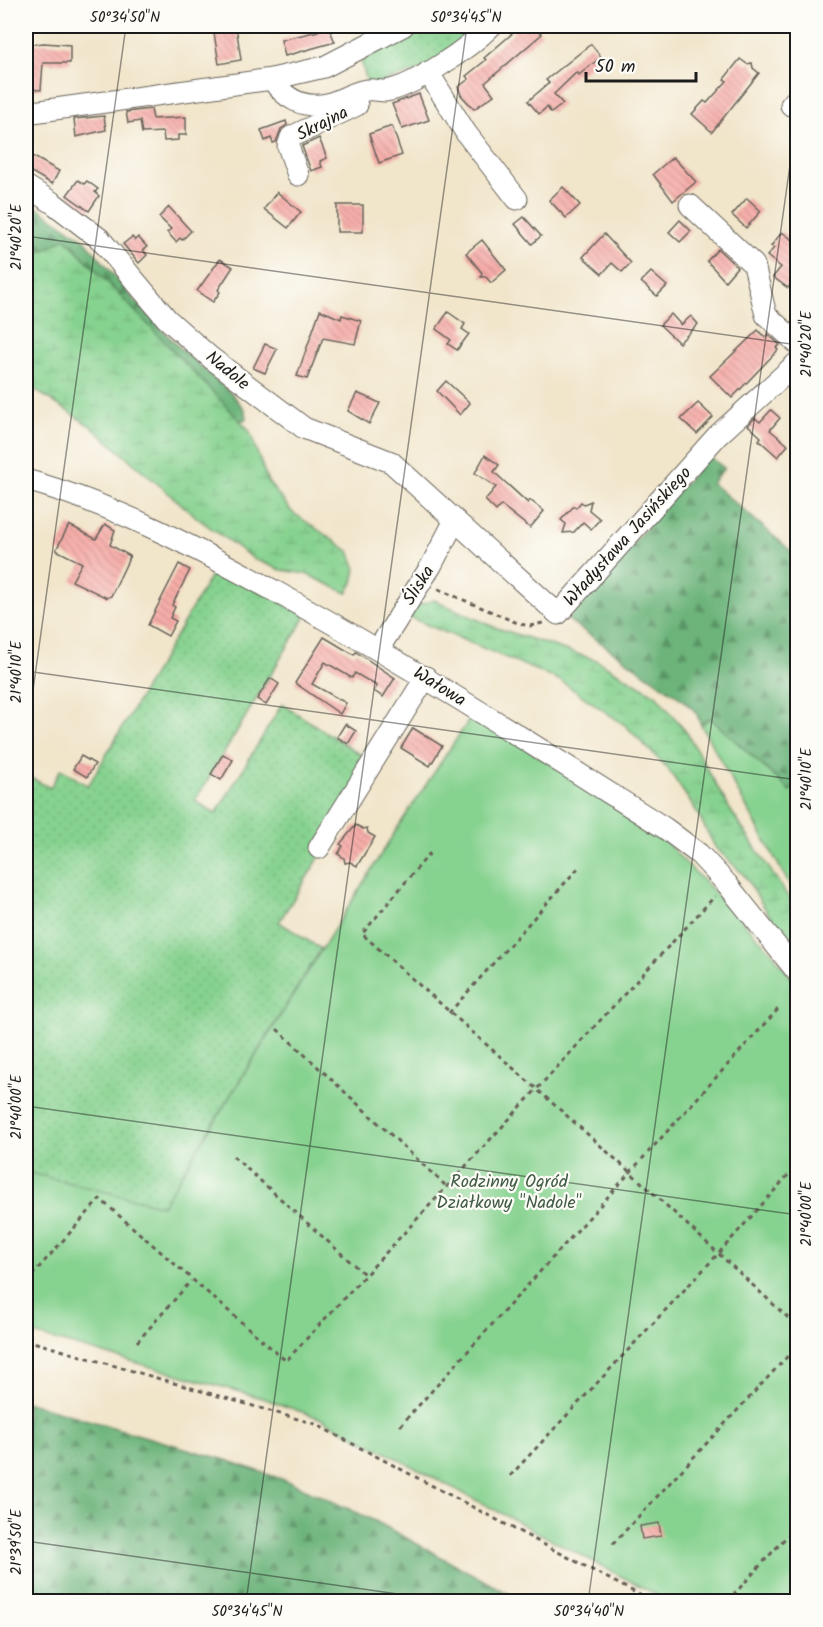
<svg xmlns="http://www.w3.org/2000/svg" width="823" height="1627" viewBox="0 0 823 1627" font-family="Kalam,sans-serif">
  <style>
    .grass { fill: url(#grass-dots); stroke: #517756; stroke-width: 1.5 }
    .forest { fill: url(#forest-firs); stroke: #44684b; stroke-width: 1.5 }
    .wetland { fill: url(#wetland-marsh); stroke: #517756; stroke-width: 1.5 }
    .green { fill: #86d28f; stroke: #517756; stroke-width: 1.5 }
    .building { fill: url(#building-back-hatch) }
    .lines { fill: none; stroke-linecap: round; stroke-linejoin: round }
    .minor-casing { stroke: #676259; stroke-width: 23 }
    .path { stroke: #676259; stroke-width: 3; stroke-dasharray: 4.5 4.5; stroke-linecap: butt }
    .minor { stroke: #fff; stroke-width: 21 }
    .ticks { fill: none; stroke: #1c1c1c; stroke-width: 1.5; stroke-opacity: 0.45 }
    .labels { text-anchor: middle; stroke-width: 4.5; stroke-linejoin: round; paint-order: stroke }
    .street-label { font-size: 18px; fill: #1c1c1c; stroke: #fdfcf7 }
    .park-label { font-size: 18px; fill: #415c44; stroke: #fdfcf7 }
    .neatline { fill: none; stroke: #1c1c1c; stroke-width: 2 }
    .ticks-label { font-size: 15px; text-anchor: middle; fill: #1c1c1c }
  </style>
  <defs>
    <pattern id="grass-dots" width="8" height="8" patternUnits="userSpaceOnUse" patternTransform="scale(1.5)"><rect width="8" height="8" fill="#86d28f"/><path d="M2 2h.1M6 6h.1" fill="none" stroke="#73b47b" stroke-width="1.8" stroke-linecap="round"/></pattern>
    <pattern id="forest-firs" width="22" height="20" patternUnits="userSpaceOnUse" patternTransform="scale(1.5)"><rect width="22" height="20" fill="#6cb47a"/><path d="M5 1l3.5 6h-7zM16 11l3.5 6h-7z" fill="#589263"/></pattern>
    <pattern id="wetland-marsh" width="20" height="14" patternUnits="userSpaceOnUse" patternTransform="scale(1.5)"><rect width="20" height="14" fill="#86d28f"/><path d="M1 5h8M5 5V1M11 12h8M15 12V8" fill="none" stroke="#73b47b"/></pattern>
    <pattern id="building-back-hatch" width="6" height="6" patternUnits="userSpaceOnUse" patternTransform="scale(1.5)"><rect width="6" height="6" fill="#f6ada9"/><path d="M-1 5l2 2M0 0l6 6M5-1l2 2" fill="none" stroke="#d29491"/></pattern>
  </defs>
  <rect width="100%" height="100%" fill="#fdfcf7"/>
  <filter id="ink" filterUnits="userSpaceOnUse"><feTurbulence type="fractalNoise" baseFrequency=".0167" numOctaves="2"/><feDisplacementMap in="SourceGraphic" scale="12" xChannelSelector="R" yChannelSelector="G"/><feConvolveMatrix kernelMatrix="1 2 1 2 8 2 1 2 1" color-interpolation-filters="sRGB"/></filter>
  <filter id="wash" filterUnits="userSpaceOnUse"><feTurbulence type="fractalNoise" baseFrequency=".008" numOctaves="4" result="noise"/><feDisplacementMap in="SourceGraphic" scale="24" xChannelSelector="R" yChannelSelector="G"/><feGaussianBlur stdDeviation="1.35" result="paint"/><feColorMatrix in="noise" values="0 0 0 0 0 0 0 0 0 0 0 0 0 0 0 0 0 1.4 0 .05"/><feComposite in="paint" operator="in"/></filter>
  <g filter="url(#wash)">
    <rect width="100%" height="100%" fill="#f1e5ca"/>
    <g class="grass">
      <polygon points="427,26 484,26 440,64 368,86 361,61"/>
      <polygon points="216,567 306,616 195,801 216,814 282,704 377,765 279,922 321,949 162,1206 31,1174 26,1183 26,775 50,788 61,769 88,786"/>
    </g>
    <g class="forest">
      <polygon points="38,208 85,240 134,300 178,346 233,395 245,410 246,419 240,421 66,239 26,261 26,213"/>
      <polygon points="709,456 724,468 712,483 797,556 797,785 790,791 710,718 701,725 696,712 680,698 567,619"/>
      <polygon points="26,1402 226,1460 290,1482 375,1521 522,1601 26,1601"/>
    </g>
    <g class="wetland">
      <polygon points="65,238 249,430 268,482 292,512 349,551 356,569 353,583 347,593 306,574 281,570 254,559 201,521 89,425 26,384 26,261"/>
      <polygon points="434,600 494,627 596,660 656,695 687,733 731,811 797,910 797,950 776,926 744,875 715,847 697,812 668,769 626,726 559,680 411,618 415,606"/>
    </g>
    <g class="green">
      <polygon points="473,714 657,833 771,951 797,985 797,1601 668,1601 322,1419 262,1398 26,1332 26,1183 31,1173 162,1206 398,827"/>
      <polygon points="710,718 790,791 797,785 797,898 701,725"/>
    </g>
    <g id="blocks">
      <g class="building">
        <polygon points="216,26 236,26 241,60 219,64 214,33 217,32"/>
        <polygon points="315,26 328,26 335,42 285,56 281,40 318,31"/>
        <polygon points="508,26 534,26 542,34 485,83 494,95 474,109 461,95 458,87 469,79 466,76 486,60 484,58 514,32"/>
        <polygon points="44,43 70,45 70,63 43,63 41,90 30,89 31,64 26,64 26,45"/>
        <polygon points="591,44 601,57 579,75 577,72 554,94 563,104 551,113 547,107 539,114 528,101 549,83 546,80"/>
        <polygon points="740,59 747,64 752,63 753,68 759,73 712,132 692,114 704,101 707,103 727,81 724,79"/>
        <polygon points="419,94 429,120 402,129 392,104"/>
        <polygon points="151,109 153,119 186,117 186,135 178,135 178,140 164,141 163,132 142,133 140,121 128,123 126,112"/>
        <polygon points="104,116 106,130 76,137 74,119"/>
        <polygon points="286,121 287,125 281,129 276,142 273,143 271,138 265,141 261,130"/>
        <polygon points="392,126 402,155 379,163 369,134"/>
        <polygon points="319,138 327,158 320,161 322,167 311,171 302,146"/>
        <polygon points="32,156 59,171 52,184 26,169"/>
        <polygon points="673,157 696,182 673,201 653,174"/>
        <polygon points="78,180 84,184 87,181 98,189 95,192 99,196 89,211 67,195"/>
        <polygon points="563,187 580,205 566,218 549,200"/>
        <polygon points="277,192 301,212 288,228 264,209"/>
        <polygon points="747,198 761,211 746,228 732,215"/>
        <rect x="337" y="205" width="26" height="27"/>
        <polygon points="169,207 191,231 182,240 180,238 176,242 167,232 171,229 159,217"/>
        <polygon points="524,217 541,236 532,244 515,224"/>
        <polygon points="680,220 691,231 680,242 669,232"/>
        <polygon points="782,232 798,244 798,275 788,288 773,277 781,267 767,256 774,248 771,246"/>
        <polygon points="604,234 631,263 622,272 612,263 602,274 583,257"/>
        <polygon points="132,237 135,240 138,237 147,247 143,250 147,255 139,263 123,244"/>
        <polygon points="482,240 506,270 491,283 486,277 481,277 482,273 466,253"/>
        <polygon points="718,249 737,267 725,281 707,261"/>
        <polygon points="220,259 233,267 218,290 220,292 213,302 197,291"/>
        <polygon points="651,272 667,286 657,296 641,282"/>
        <polygon points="320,310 341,319 342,315 361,321 355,344 323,338 307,379 297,376"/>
        <polygon points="448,312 465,324 462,329 469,334 457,350 448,344 451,340 436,329"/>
        <polygon points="671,314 681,325 691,316 698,324 679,343 660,325"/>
        <polygon points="758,330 765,337 768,334 780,345 776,348 778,350 732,398 710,376"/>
        <polygon points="265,344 277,349 265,373 253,368"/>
        <polygon points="446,381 470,403 460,415 437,391"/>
        <polygon points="357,393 380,403 369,424 348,411"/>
        <polygon points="698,403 713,417 697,434 681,419"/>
        <polygon points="771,410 780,418 770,430 788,445 778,457 759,440 761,437 748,425 755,418 760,422"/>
        <polygon points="485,455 499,465 494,472 528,503 530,500 544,511 530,528 501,505 496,511 485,500 496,487 475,473"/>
        <polygon points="591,501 589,510 600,519 591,529 583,522 574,532 563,533 566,524 561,520 574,506 576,508 581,502 584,504"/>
        <polygon points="105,524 115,530 110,545 130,556 111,596 107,598 72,581 82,563 56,550 69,525 96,539"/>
        <polygon points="179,564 190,570 172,605 175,607 170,618 176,621 168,636 148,625"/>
        <polygon points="324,637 354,655 356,652 395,678 383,697 374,691 377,686 355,673 352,678 325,662 312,684 346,703 340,714 295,683"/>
        <polygon points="270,678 279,684 266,705 257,699"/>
        <polygon points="345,724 356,731 348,744 337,737"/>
        <polygon points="413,728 442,746 430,766 401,748"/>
        <polygon points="223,754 233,760 221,780 211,774"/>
        <polygon points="81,756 95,764 87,777 73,769"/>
        <polygon points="356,825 363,829 367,828 368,833 375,837 357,866 350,862 345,863 344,858 338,854 343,846 340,844"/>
        <polygon points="659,1523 661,1536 642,1539 640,1526"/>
      </g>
    </g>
  </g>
  <g filter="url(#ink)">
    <use href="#blocks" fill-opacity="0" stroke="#676259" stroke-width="1.5"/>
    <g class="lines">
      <g class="minor-casing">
        <g id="minor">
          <polyline points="428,72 466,133 517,199"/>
          <path d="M272,79C284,98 303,109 327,104C340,101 353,92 367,90C373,89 379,91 385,91C413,88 471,46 491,26"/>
          <polyline points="791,105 798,97"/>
          <polyline points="26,113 272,79 324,67 403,26"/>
          <polyline points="298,175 288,146 291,137 357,105"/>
          <polyline points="26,186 53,203 100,239 167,319 211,358 304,428 391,462 558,614 717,436 798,362"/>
          <polyline points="690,205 754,265 766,315 798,344"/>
          <path d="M26,480C116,505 196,548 278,593C411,666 538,748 666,829L699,854L727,884L798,973"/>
          <polyline points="379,648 431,566 455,520"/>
          <polyline points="319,848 426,677"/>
        </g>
      </g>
      <g class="path">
        <polyline points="438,589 520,624 530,626 543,623"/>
        <polyline points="430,853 362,934 629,1171 798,1327"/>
        <polyline points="449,1013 580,866"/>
        <polyline points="277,1029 446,1186"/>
        <polyline points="233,1156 364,1274"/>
        <polyline points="26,1282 100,1199 286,1361 715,896"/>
        <polyline points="26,1340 315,1424 653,1602"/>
        <polyline points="137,1342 191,1281"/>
        <polyline points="400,1426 780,1007"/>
        <polyline points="510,1476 718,1254 798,1164"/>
        <polyline points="613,1544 798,1345"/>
        <polyline points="727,1602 798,1524"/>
      </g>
      <use href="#minor" class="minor"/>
    </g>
  </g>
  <path class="ticks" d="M26,236L798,345M26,671L798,780M26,740L126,26M26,1106L798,1215M26,1541L454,1602M246,1602L467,26M588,1602L798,108"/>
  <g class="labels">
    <g class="street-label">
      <text transform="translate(322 123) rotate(-27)" y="6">Skrajna</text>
      <text transform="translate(228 370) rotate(39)" y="6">Nadole</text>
      <text transform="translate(627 536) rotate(-48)" y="6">Władysława Jasińskiego</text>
      <text transform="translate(418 585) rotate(-58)" y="6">Śliska</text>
      <text transform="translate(440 686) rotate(32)" y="6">Wałowa</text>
    </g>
    <g class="park-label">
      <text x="509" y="1187">Rodzinny Ogród<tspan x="509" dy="21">Działkowy "Nadole"</tspan></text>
    </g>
  </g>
  <rect width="823" height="1627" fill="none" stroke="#fdfcf7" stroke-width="66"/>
  <path d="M586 72v9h110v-9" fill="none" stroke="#1c1c1c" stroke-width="3"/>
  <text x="595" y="72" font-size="18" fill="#1c1c1c" stroke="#fdfcf7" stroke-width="4.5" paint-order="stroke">50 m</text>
  <rect x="33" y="33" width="757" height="1561" class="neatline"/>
  <g class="ticks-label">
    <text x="125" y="22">50°34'50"N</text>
    <text x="466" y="22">50°34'45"N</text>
    <text transform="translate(16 237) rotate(-90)" y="5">21°40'20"E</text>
    <text transform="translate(806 344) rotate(-90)" y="5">21°40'20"E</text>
    <text transform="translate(16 672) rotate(-90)" y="5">21°40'10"E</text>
    <text transform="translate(806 779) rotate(-90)" y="5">21°40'10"E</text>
    <text transform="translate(16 1107) rotate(-90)" y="5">21°40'00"E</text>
    <text transform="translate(806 1214) rotate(-90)" y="5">21°40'00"E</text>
    <text transform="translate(16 1542) rotate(-90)" y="5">21°39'50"E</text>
    <text x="247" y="1616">50°34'45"N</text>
    <text x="589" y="1616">50°34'40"N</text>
  </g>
</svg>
